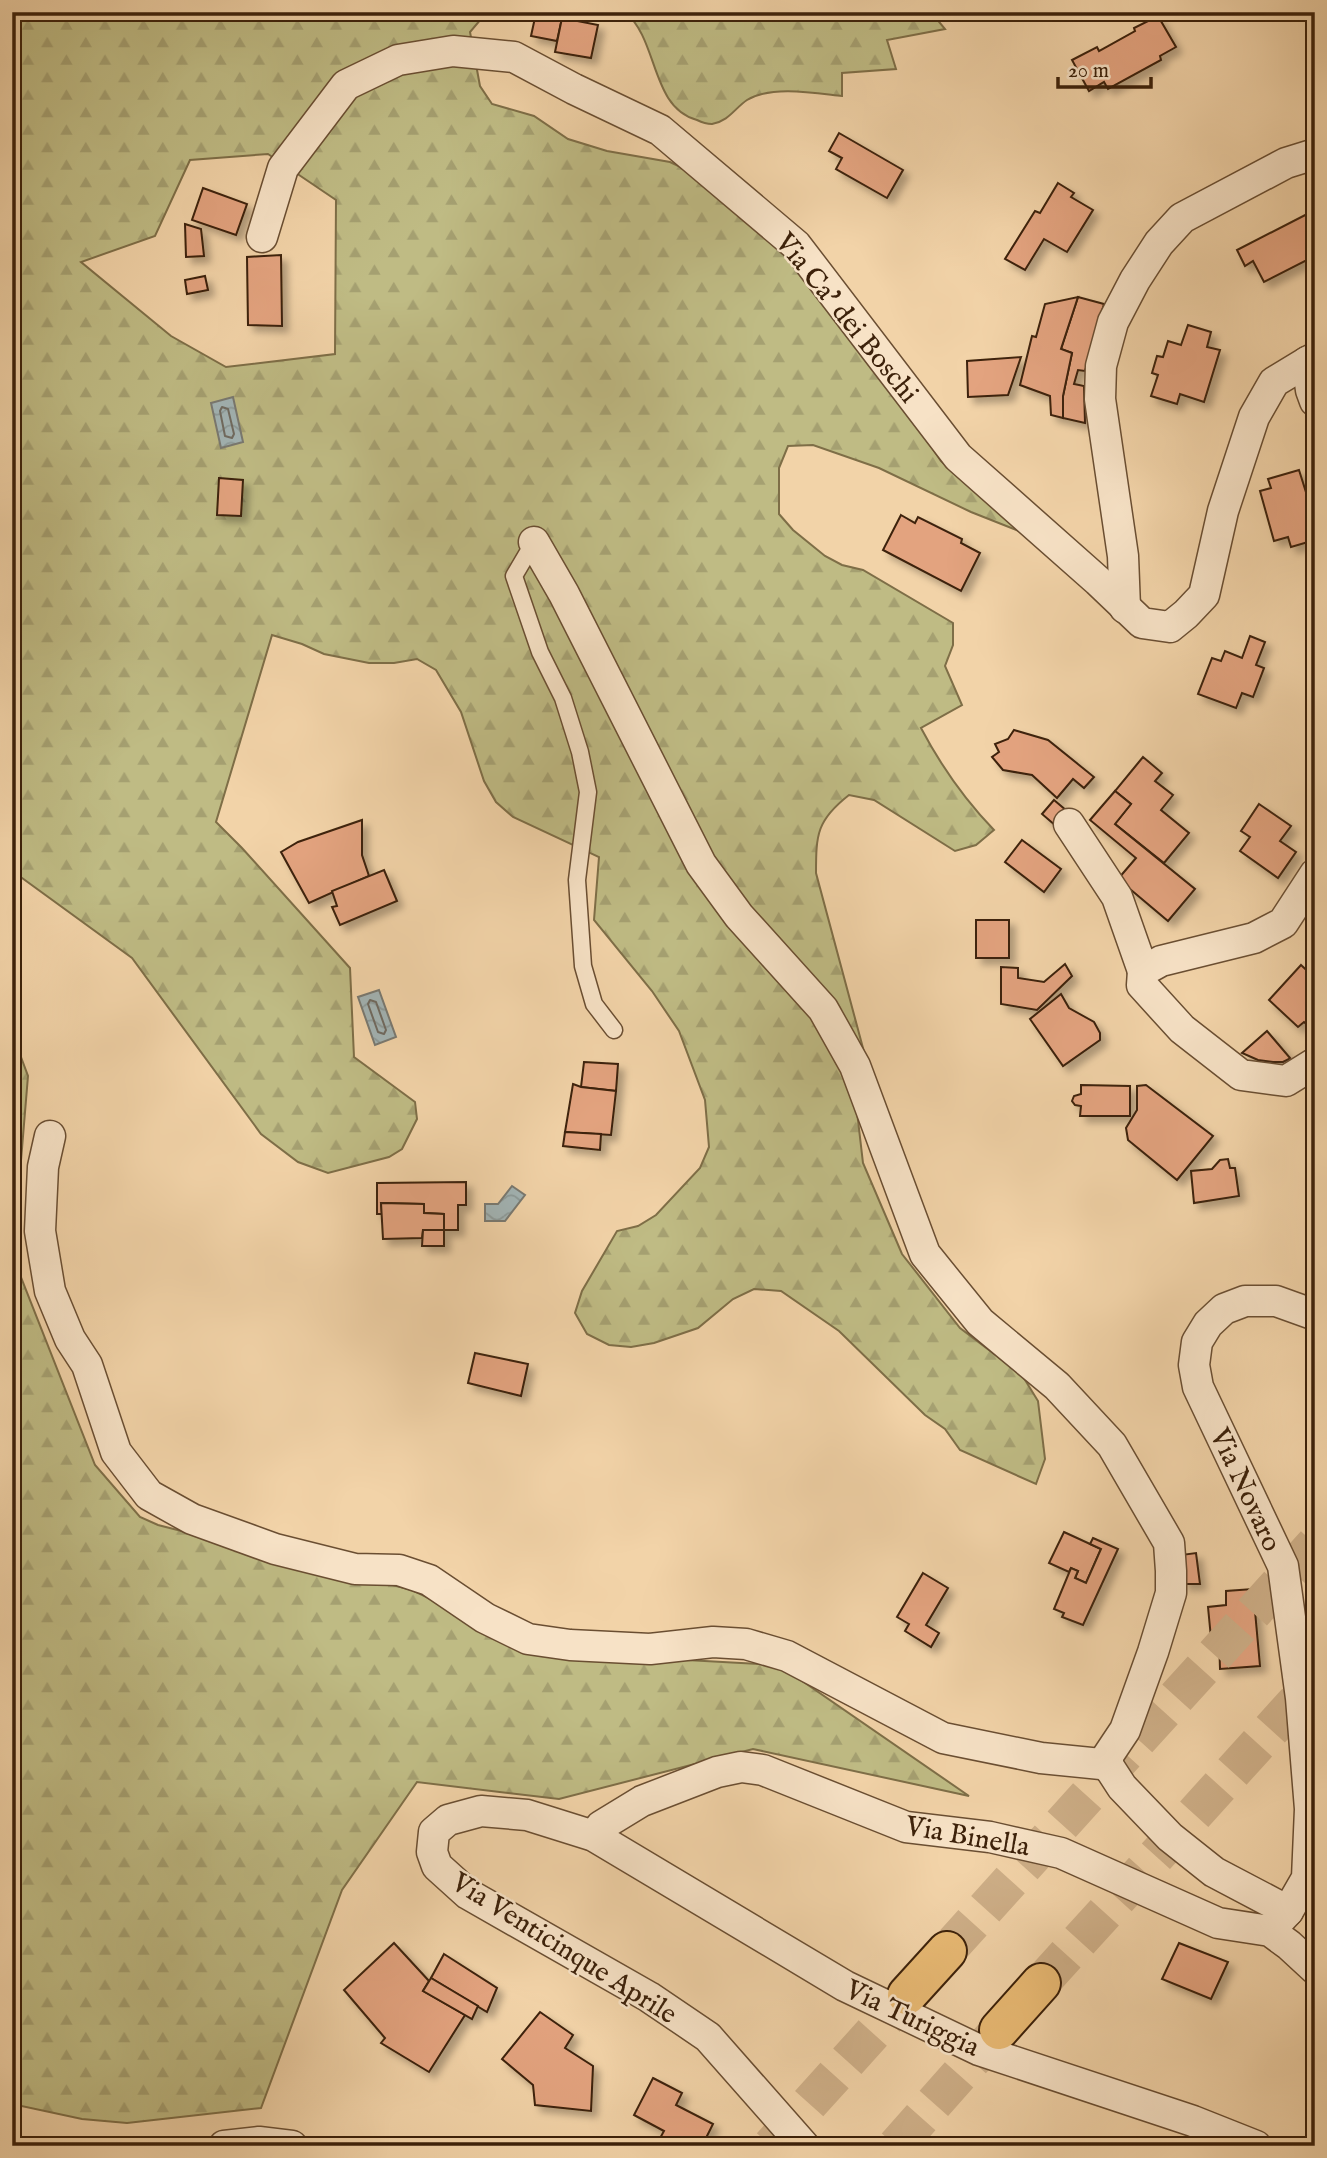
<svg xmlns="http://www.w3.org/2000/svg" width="1327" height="2158" viewBox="0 0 1327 2158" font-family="'IM FELL English',serif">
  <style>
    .forest { fill: url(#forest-firs); stroke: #7e6e47; stroke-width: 2; fill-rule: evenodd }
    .water { fill: url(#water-waves); stroke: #797971; stroke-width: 2 }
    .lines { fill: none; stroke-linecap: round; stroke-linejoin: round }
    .shore { stroke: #6f6a60; stroke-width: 2 }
    .building { fill: #e3a37f; stroke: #3c210a; stroke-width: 2; filter: url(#shadow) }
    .highway-tunnel { stroke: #ceaf88; stroke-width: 38; stroke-dasharray: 38 19; stroke-linecap: butt }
    .lane-casing { stroke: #6a4e32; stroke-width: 19 }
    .street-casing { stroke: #6a4e32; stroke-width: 33 }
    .highway-casing { stroke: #3c210a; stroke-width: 42 }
    .lane { stroke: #f7e2c6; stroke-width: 16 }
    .street { stroke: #f7e2c6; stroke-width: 30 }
    .highway { stroke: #e9ba74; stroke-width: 38 }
    .labels { text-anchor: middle; stroke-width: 5; stroke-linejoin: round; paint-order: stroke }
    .street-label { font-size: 28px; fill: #3c210a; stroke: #f7e2c6 }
  </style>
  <defs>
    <pattern id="forest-firs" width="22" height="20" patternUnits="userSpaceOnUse" patternTransform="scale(1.75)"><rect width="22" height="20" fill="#bfbb84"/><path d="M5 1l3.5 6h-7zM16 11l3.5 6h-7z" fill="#a5a071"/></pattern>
    <pattern id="water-waves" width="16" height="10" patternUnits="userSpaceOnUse" patternTransform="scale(1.75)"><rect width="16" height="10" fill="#a2b4b5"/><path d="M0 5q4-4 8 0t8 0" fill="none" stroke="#8c9a9a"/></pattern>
    <filter id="shadow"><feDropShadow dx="6" dy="6" stdDeviation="3.5" flood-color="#0004"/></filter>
  </defs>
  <rect width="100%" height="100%" fill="#f2d3a8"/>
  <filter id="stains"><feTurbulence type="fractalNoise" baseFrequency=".00286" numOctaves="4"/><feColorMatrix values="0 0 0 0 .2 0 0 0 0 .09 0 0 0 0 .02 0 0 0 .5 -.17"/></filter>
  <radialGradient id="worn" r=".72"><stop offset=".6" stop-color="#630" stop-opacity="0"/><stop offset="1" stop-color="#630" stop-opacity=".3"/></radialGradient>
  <g class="forest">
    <path d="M12,12H487L470,32L480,86L492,104L534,116L568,139L607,151L670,162L687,170L742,211L816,288L888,382L941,461L1029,535L971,512L879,468L813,445L788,446L779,468V514L793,530L825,556L842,565L863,570L953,623V645L945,666L962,705L921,728C940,764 965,800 994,830L976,845L955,851L874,800L849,795C817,820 816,834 816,873L867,1063L856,1103L863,1163L902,1254L960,1328L1022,1375L1038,1401L1045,1459L1036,1484L960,1450L945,1429L925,1415L839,1331L781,1291L754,1289L733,1299L698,1328L654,1343L631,1347L609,1345L587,1334L575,1313L582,1291L617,1231L638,1226L656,1215L700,1168L709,1147L705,1100L679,1031L652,991L594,920L599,857L513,817L496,802L484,781L461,712L436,670L417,659L394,663H369L324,654L302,644L272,635L216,822L242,848L350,968L354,1057L415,1102L417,1119L402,1149L389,1157L328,1173L298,1162L261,1134L132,958L22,878H12ZM268,154L336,200L335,354L226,367L171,336L81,262L155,236L190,160Z"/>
    <path d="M625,12H931L945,29L887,40L896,69L842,73V96C815,93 772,85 747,100C735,108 729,121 712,124C707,124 701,122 697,120C650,107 659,40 625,12Z"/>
    <polygon points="12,1033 28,1076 13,1257 95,1465 140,1517 158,1525 412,1590 540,1652 779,1665 969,1796 753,1749 559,1799 417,1782 342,1890 261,2108 127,2123 82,2119 12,2104"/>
  </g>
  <g class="water">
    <polygon points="233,397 243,442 221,448 211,403"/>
    <polygon points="379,990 396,1037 375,1045 358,997"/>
    <polygon points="512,1186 525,1195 505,1221 485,1221 485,1204 498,1204"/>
  </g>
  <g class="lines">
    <g class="shore">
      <polygon points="222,407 228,409 234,434 232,438 225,436 220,411"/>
      <polygon points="370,1000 376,1002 386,1030 384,1034 378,1032 368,1004"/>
    </g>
  </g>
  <g class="building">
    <polygon points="536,13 562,18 557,41 531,36"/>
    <polygon points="1158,16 1176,47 1160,56 1161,60 1108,89 1104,82 1089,91 1072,60 1097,47 1099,51 1135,31 1134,28"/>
    <polygon points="562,18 598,25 591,58 555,52"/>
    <polygon points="839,133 903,170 887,198 836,169 842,158 829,151"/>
    <polygon points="1058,183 1074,193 1071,197 1093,210 1067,252 1044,239 1025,270 1005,259 1035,211 1040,213"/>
    <polygon points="203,188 247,204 236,235 192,220"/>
    <polygon points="1315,210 1315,256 1264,282 1253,261 1245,266 1237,250"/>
    <polygon points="185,224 201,229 204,256 186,257"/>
    <polygon points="281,255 282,326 248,325 247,257"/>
    <polygon points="205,276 208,290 187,294 185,280"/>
    <polygon points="1078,297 1104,304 1085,371 1078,370 1074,384 1084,386 1085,423 1063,418 1063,396 1072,353 1061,349"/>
    <polygon points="1078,297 1061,349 1072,353 1063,396 1063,418 1051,415 1050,396 1020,385 1032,336 1036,337 1045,304"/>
    <polygon points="1188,325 1211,332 1207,347 1220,350 1204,402 1180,394 1177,404 1151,396 1158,375 1152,373 1157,356 1163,357 1168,341 1181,345"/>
    <polygon points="1021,357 1008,395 968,397 967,361"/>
    <polygon points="1299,470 1315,521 1315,540 1291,547 1288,537 1274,541 1260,491 1271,488 1268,479"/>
    <polygon points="219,478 243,480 241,516 217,515"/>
    <polygon points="901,515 915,523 918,517 962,539 961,543 980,553 961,591 883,550"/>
    <polygon points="1250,636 1265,642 1256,665 1264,668 1253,697 1242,693 1236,708 1198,694 1212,658 1221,661 1225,651 1242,658"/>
    <polygon points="1014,730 1048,740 1094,777 1084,788 1073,779 1057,798 1032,775 1003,770 992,757 999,752 995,744 1008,739"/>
    <polygon points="1143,757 1162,773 1155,781 1173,795 1161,810 1189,833 1164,863 1115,824 1131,804 1115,791"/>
    <polygon points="1115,791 1131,804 1115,824 1195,889 1168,921 1118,879 1136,858 1090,820"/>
    <polygon points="1054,800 1074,817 1063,832 1042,814"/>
    <polygon points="1259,804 1291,826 1280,841 1296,852 1278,878 1240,851 1250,837 1241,831"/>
    <polygon points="362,820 362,855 369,876 309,903 281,852 298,842"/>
    <polygon points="1022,840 1061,869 1044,892 1005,862"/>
    <polygon points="384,870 397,901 340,925 332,907 337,906 332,891"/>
    <rect x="976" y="920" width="33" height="38"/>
    <polygon points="1065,964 1072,976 1037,1010 1001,1004 1001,967 1018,968 1018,978 1044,982"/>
    <polygon points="1301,965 1315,978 1315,1028 1313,1030 1304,1022 1298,1027 1269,1000"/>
    <polygon points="1061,994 1069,1008 1094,1022 1100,1033 1100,1040 1063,1066 1030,1019"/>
    <polygon points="1267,1031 1290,1058 1289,1059 1283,1062 1273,1062 1258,1060 1242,1053"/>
    <polygon points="584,1062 618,1064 616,1091 581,1087"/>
    <polygon points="573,1084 581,1087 616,1091 611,1135 565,1132"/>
    <polygon points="1081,1085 1130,1086 1130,1116 1080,1116 1081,1106 1075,1105 1072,1101 1074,1096 1081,1094"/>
    <polygon points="1146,1085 1213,1136 1177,1180 1128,1140 1126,1128 1137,1110 1137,1086"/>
    <polygon points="565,1132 601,1134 600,1150 563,1146"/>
    <polygon points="1228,1159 1230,1168 1235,1168 1239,1196 1194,1203 1191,1171 1212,1169 1220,1160"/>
    <polygon points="466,1182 466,1205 458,1205 458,1230 444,1230 444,1214 424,1213 424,1204 381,1203 382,1214 377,1214 377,1183"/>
    <polygon points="381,1203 424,1204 424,1213 444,1214 444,1230 423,1230 422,1238 383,1239"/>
    <polygon points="423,1230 444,1230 444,1246 422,1246"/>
    <polygon points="475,1353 528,1364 521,1396 468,1383"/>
    <polygon points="1064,1532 1101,1549 1086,1583 1075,1578 1078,1571 1071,1568 1069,1572 1049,1563"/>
    <polygon points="1093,1538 1118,1549 1083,1625 1062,1617 1064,1613 1054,1609 1071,1568 1078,1571 1075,1578 1086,1583 1101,1549 1090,1544"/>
    <polygon points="1196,1553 1200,1584 1183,1584 1181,1555"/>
    <polygon points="923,1573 948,1588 926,1625 939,1633 931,1647 905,1631 909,1624 897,1617"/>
    <polygon points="1253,1589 1260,1666 1220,1669 1219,1637 1211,1638 1208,1607 1226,1605 1226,1591"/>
    <polygon points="394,1943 429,1981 423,1991 465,2015 429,2072 381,2043 385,2038 344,1990"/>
    <polygon points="1179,1943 1228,1962 1211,1999 1162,1979"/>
    <polygon points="444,1954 497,1988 487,2012 431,1978"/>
    <polygon points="431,1978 478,2006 472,2019 423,1991"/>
    <polygon points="540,2012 573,2035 565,2048 593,2066 591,2111 535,2105 533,2085 502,2059"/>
    <polygon points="653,2078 682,2093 676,2105 713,2124 702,2146 670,2146 659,2140 664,2131 634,2115"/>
    <polygon points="1315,2123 1315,2143 1306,2138"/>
  </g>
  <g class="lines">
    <g class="highway-tunnel">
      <polyline points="947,1951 1315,1544"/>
      <polyline points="1041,1983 1315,1681"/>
      <polyline points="771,2146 907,1995"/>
      <polyline points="896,2146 999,2030"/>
    </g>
    <g class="lane-casing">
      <polyline id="lane" points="534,542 514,576 540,652 563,698 580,752 588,792 577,880 583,966 594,1004 614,1030"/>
    </g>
    <g class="street-casing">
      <g id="street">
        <polyline points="262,237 283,168 346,85 398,60 453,51 514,57 574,89 660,130 796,245 958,457 1098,581 1142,623 1170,627 1186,614 1204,595 1223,511 1254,417 1274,382 1307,362"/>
        <polyline points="1315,358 1307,362 1311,390 1315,401"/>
        <polyline points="534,542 564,594 701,864 739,916 823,1009 855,1066 925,1254 980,1322 1057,1386 1112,1445 1169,1543 1171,1571 1171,1593 1153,1652 1125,1730 1107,1757 1109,1767 1122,1787 1170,1837 1214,1872 1288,1911"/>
        <polyline points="1125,608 1123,556 1100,399 1101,366 1113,322 1135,280 1159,243 1182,218 1286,163 1315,154"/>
        <polyline points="1069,824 1117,897 1143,971"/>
        <polyline points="1315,874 1283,923 1254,938 1161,961 1143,971 1142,985 1182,1029 1241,1075 1286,1081 1315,1063"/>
        <polyline points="50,1136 43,1167 40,1231 50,1291 70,1339 87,1365 116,1452 149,1495 192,1519 275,1549 355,1569 399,1570 429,1580 485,1618 528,1639 570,1645 650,1649 713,1642 746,1644 787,1656 943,1738 1041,1758 1101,1764 1109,1767"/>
        <polyline points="594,1836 601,1826 642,1801 717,1772 741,1767 763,1770 906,1827 990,1837 1061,1853 1218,1923 1270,1931 1289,1945 1315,1969"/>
        <polyline points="1275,1925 1288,1911 1307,1878 1310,1809 1301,1698 1283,1566 1198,1387 1194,1365 1197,1342 1208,1324 1224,1309 1245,1301 1276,1301 1315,1315"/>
        <polyline points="224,2146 259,2142 292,2146"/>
        <polyline points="804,2146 708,2037 649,1997 468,1894 437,1866 432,1852 434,1832 448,1820 481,1811 527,1815 594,1836 845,1986 979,2050 1193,2121 1256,2146"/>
      </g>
    </g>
    <g class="highway-casing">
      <g id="highway">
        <polyline points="907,1995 947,1951"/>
        <polyline points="999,2030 1041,1983"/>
      </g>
    </g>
    <use href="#lane" class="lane"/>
    <use href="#street" class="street"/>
    <use href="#highway" class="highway"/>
  </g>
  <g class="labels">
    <g class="street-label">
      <text transform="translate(848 317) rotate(51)" y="10">Via Ca' dei Boschi</text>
      <text transform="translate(1247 1489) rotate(65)" y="10">Via Novaro</text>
      <text transform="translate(968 1835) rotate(10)" y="10">Via Binella</text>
      <text transform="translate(565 1947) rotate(32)" y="10">Via Venticinque Aprile</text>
      <text transform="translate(913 2017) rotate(25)" y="10">Via Turiggia</text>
    </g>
  </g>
  <rect width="1327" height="2158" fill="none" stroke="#f2d3a8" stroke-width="42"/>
  <rect x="14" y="14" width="1299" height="2130" fill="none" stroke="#3c210a" stroke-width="3.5"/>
  <rect x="21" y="21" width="1285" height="2116" fill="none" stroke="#3c210a" stroke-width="2"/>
  <path d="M1058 77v10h93v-10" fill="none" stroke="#3c210a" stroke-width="3.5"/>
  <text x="1068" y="77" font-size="21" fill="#3c210a" stroke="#f7e2c6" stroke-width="5" paint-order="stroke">20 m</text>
  <rect width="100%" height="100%" filter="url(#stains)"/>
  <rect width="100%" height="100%" fill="url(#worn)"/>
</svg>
